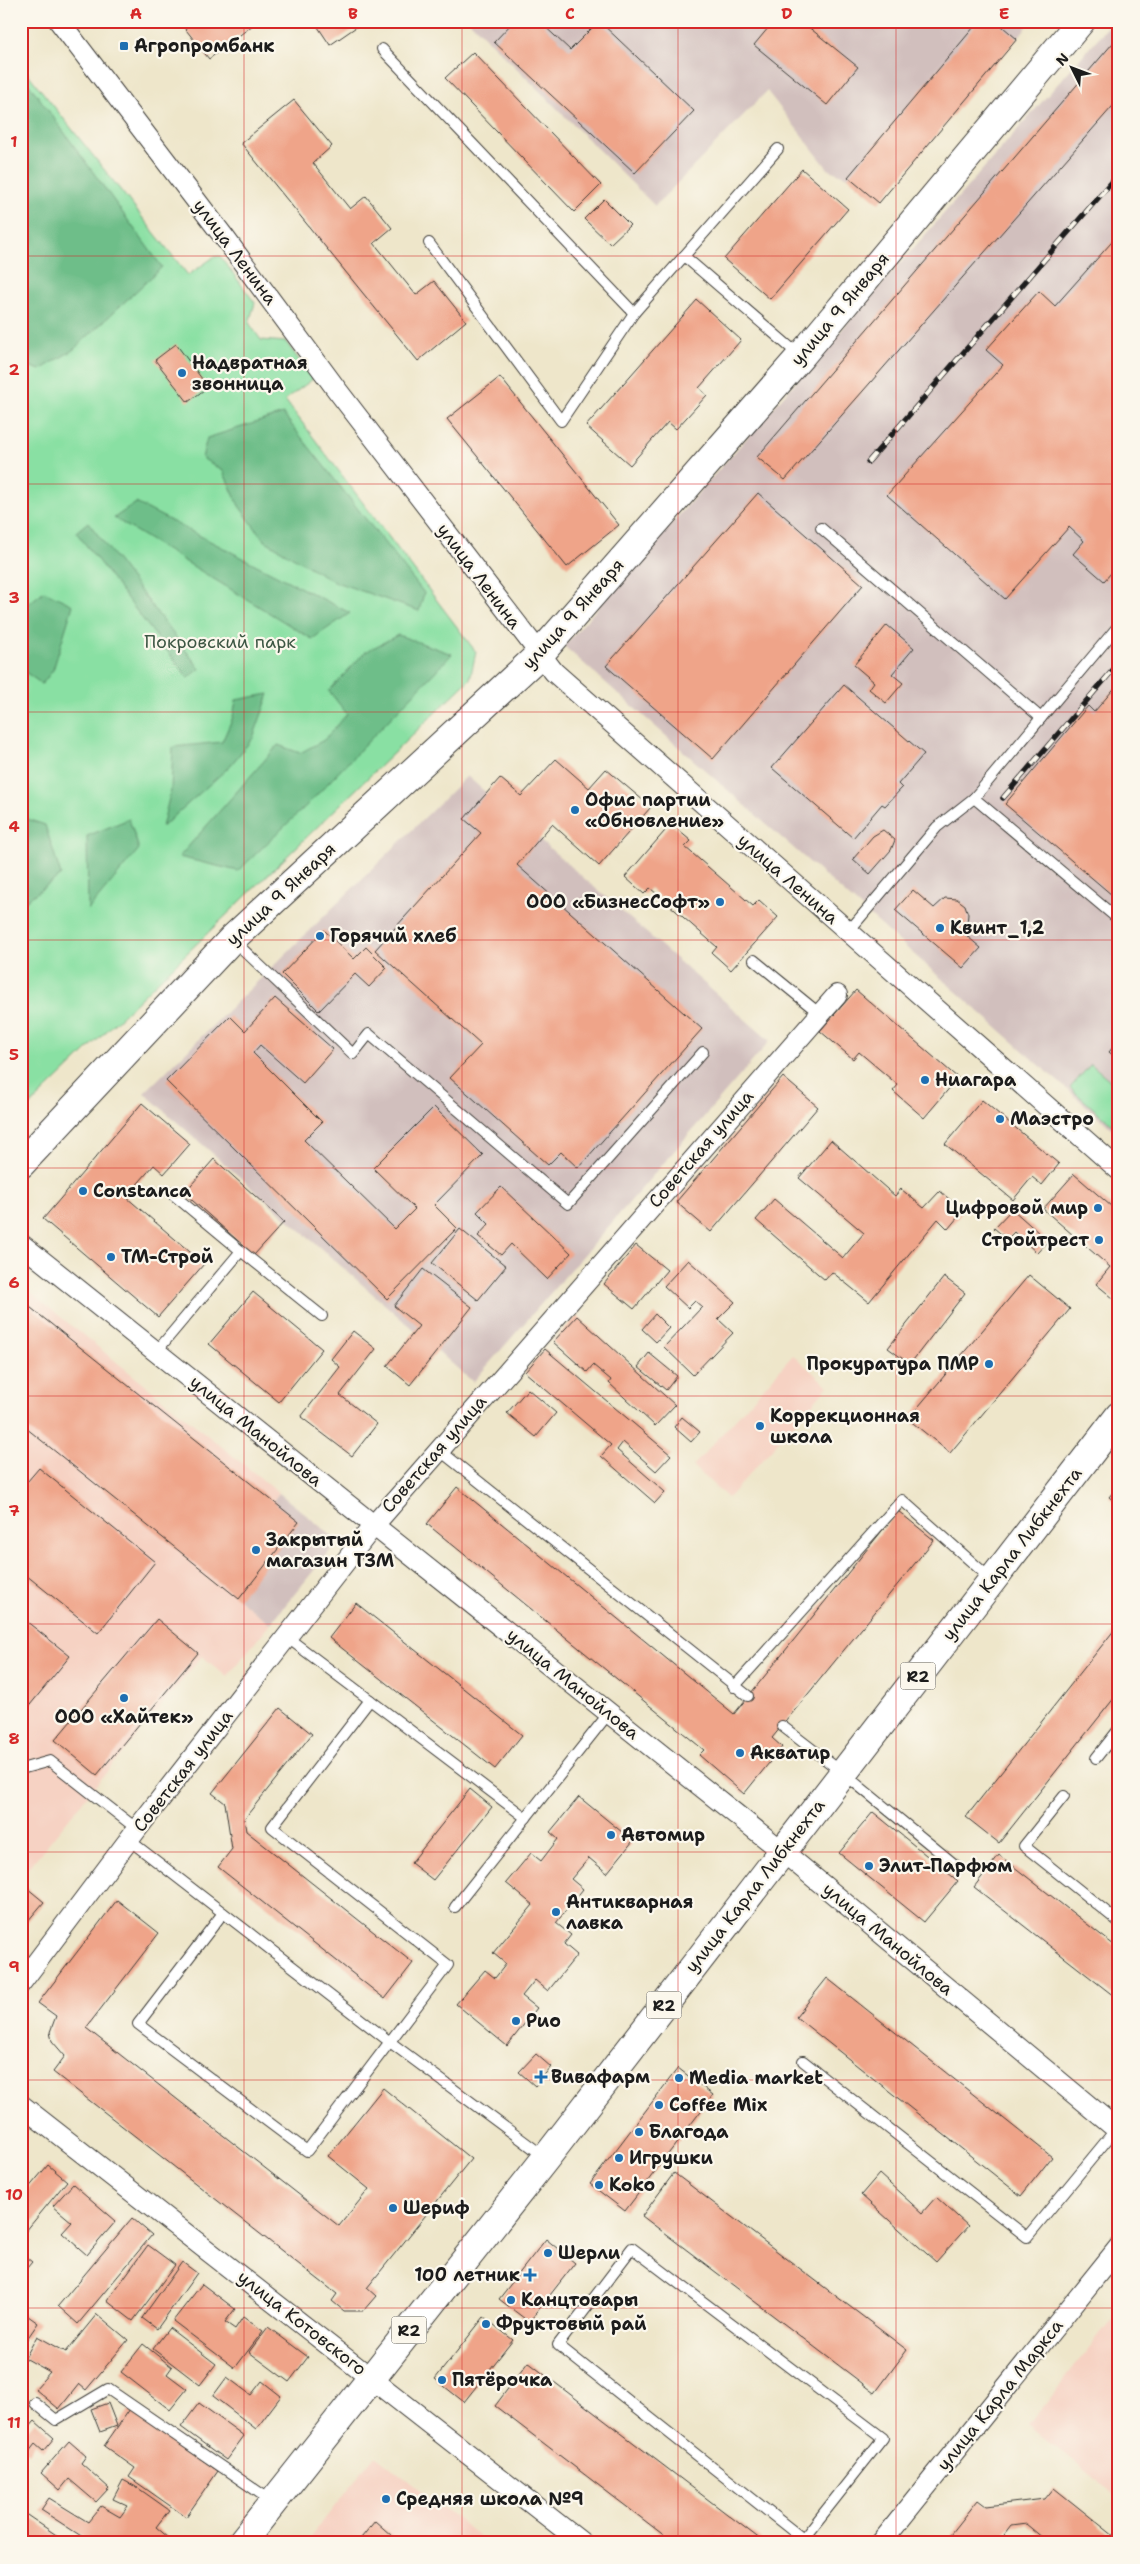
<svg xmlns="http://www.w3.org/2000/svg" width="1140" height="2564" viewBox="0 0 1140 2564" font-family="'Shantell Sans',sans-serif">
  <style>
    .built { fill: #f6d2c3 }
    .industrial { fill: #d1bfbd }
    .green { fill: #89e0a3; stroke: #527e60 }
    .forest { fill: #6ebe89; stroke: #456d52 }
    .building { fill: #efa489 }
    .lines { fill: none; stroke-linecap: round; stroke-linejoin: round }
    .lane-casing { stroke: #3c3a36; stroke-width: 12 }
    .street-casing { stroke: #3c3a36; stroke-width: 22 }
    .secondary-casing { stroke: #3c3a36; stroke-width: 30 }
    .primary-casing { stroke: #3c3a36; stroke-width: 30 }
    .lane { stroke: #fff; stroke-width: 10 }
    .street { stroke: #fff; stroke-width: 20 }
    .secondary { stroke: #fff; stroke-width: 28 }
    .primary { stroke: #fff; stroke-width: 28 }
    .rail-casing { stroke: #1c1c1c; stroke-width: 5.5 }
    .rail { stroke: #fbf7ec; stroke-width: 4; stroke-dasharray: 11; stroke-linecap: butt }
    .grid { fill: none; stroke: #d62828; stroke-width: 1; stroke-opacity: 0.55 }
    .poi-dot { fill: #1f6fb2; stroke: #fbf7ec; stroke-width: 2 }
    .labels { text-anchor: middle; stroke-width: 4.5; stroke-linejoin: round; paint-order: stroke }
    .shield { fill: #fbf7ec; stroke: #5f5e5a; stroke-width: 1 }
    .shield-label { font-size: 16px; font-weight: bold; fill: #1c1c1c }
    .poi-label { font-size: 18px; font-weight: bold; fill: #1c1c1c; stroke: #fbf7ec; text-anchor: start }
    .street-label { font-size: 18px; fill: #1c1c1c; stroke: #fbf7ec }
    .park-label { font-size: 18px; fill: #3d5744; stroke: #fbf7ec }
    .neatline { fill: none; stroke: #d62828; stroke-width: 2 }
    .grid-label { font-size: 16px; text-anchor: middle; font-weight: bold; fill: #d62828 }
  </style>
  <rect width="100%" height="100%" fill="#fbf7ec"/>
  <filter id="ink" filterUnits="userSpaceOnUse"><feTurbulence type="fractalNoise" baseFrequency=".02" numOctaves="2"/><feDisplacementMap in="SourceGraphic" scale="10" xChannelSelector="R" yChannelSelector="G"/><feConvolveMatrix kernelMatrix="1 2 1 2 8 2 1 2 1" color-interpolation-filters="sRGB"/></filter>
  <filter id="wash" filterUnits="userSpaceOnUse"><feTurbulence type="fractalNoise" baseFrequency=".0096" numOctaves="4" result="noise"/><feDisplacementMap in="SourceGraphic" scale="20" xChannelSelector="R" yChannelSelector="G"/><feGaussianBlur stdDeviation="1.12" result="paint"/><feColorMatrix in="noise" values="0 0 0 0 0 0 0 0 0 0 0 0 0 0 0 0 0 1.4 0 .05"/><feComposite in="paint" operator="in"/></filter>
  <g filter="url(#wash)">
    <rect width="100%" height="100%" fill="#eee6ca"/>
    <g class="built">
      <polygon points="21,1285 279,1493 212,1577 270,1624 227,1677 202,1656 25,1872 21,1870"/>
      <polygon points="793,1355 828,1386 728,1498 693,1466"/>
      <polygon points="1119,2310 1119,2498 1028,2425"/>
      <polygon points="375,2455 488,2543 306,2543"/>
    </g>
    <g class="industrial">
      <polygon points="469,21 979,21 848,177 829,170 767,91 655,206"/>
      <polygon points="996,21 1031,21 1017,39"/>
      <polygon points="1113,21 1119,21 1119,1135 564,646"/>
      <polygon points="467,776 770,1041 473,1382 144,1093"/>
      <polygon points="279,1493 338,1541 270,1624 239,1599 273,1501"/>
    </g>
    <g class="green">
      <polygon points="21,65 188,275 214,257 220,256 255,303 249,323 261,340 286,342 313,379 285,400 476,652 470,679 21,1114"/>
      <polygon points="1091,1064 1119,1088 1119,1131 1070,1088"/>
    </g>
    <g class="forest">
      <polygon points="21,73 162,267 73,350 40,370 21,363"/>
      <polygon points="283,414 424,593 419,611 333,581 264,540 239,506 223,471 202,458 207,438"/>
      <polygon points="136,503 350,613 312,639 114,518"/>
      <polygon points="88,522 200,669 188,678 76,532"/>
      <polygon points="44,591 73,605 53,670 42,684 25,672 21,610"/>
      <polygon points="398,635 452,654 309,803 238,871 179,857 278,745 300,753 324,740 347,714 329,691 365,652"/>
      <polygon points="269,694 253,738 229,767 162,827 171,790 173,747 222,742 233,717 236,700"/>
      <polygon points="21,817 45,825 61,875 21,904"/>
      <polygon points="129,819 139,849 88,910 87,836"/>
    </g>
    <g id="blocks">
      <g class="building">
        <polygon points="179,21 258,21 209,59"/>
        <polygon points="314,21 365,21 330,45"/>
        <polygon points="514,21 539,21 570,50 599,21 694,111 635,173 494,42"/>
        <polygon points="774,21 801,21 858,67 827,105 754,45"/>
        <polygon points="979,21 996,21 1017,39 879,203 848,177"/>
        <polygon points="1119,36 1119,99 785,480 757,457"/>
        <polygon points="473,52 601,185 574,212 445,78"/>
        <polygon points="294,100 332,146 313,163 350,209 366,196 392,228 374,243 416,295 434,281 466,321 418,361 241,143"/>
        <polygon points="802,169 848,209 770,299 724,259"/>
        <polygon points="604,199 630,225 610,244 584,219"/>
        <polygon points="1119,234 1119,564 1104,581 1073,554 1084,541 1069,527 1005,599 887,495 1003,365 986,350 1039,291 1055,306"/>
        <polygon points="697,300 741,340 699,388 707,395 676,429 668,422 630,465 586,426"/>
        <polygon points="176,344 208,387 188,402 155,360"/>
        <polygon points="500,377 619,525 567,567 447,419"/>
        <polygon points="758,493 863,585 713,759 606,666"/>
        <polygon points="887,625 914,648 892,674 903,683 886,703 869,689 874,682 854,665"/>
        <polygon points="1119,683 1119,901 1005,804 1088,706 1094,712"/>
        <polygon points="844,685 924,754 898,784 902,788 885,806 882,804 853,838 772,768"/>
        <polygon points="556,759 589,788 606,769 651,807 599,866 552,824 517,865 702,1029 578,1168 561,1152 548,1165 450,1078 481,1045 375,950 481,833 464,819 500,778 521,796"/>
        <polygon points="671,824 691,841 685,847 753,906 759,900 778,917 731,970 712,953 717,947 650,888 644,894 625,877"/>
        <polygon points="883,830 895,840 891,850 870,874 853,859 873,836"/>
        <polygon points="913,890 934,908 945,898 957,899 965,905 968,914 967,925 961,931 981,948 963,968 895,910"/>
        <polygon points="324,930 354,959 366,947 387,968 369,987 355,974 319,1011 282,974"/>
        <polygon points="856,990 958,1078 924,1118 893,1091 898,1085 859,1052 853,1059 820,1031"/>
        <polygon points="275,998 333,1049 303,1083 260,1045 253,1053 322,1122 304,1140 395,1229 415,1209 373,1168 434,1107 483,1155 434,1205 457,1228 387,1299 166,1081 230,1016 245,1031"/>
        <polygon points="1119,1040 1119,1060 1109,1052"/>
        <polygon points="783,1077 818,1107 711,1232 676,1202"/>
        <polygon points="982,1100 1059,1164 1042,1185 1032,1177 1013,1200 945,1144"/>
        <polygon points="142,1103 190,1144 164,1174 154,1165 126,1197 204,1264 158,1317 43,1219"/>
        <polygon points="831,1140 895,1196 901,1189 924,1208 940,1191 963,1211 948,1229 938,1219 869,1302 832,1272 825,1280 756,1220 774,1199 843,1258 864,1233 799,1178"/>
        <polygon points="214,1159 284,1222 254,1255 184,1193"/>
        <polygon points="1074,1174 1119,1213 1119,1303 1096,1284 1110,1267 1043,1209"/>
        <polygon points="501,1187 571,1253 547,1279 511,1244 501,1255 478,1236 489,1224 477,1212"/>
        <polygon points="1012,1209 1048,1241 1037,1253 1014,1232 1007,1239 994,1228"/>
        <polygon points="460,1229 506,1266 478,1300 432,1263"/>
        <polygon points="636,1245 667,1270 634,1309 604,1284"/>
        <polygon points="688,1260 735,1302 718,1319 733,1333 693,1375 664,1347 702,1307 695,1301 688,1308 664,1286"/>
        <polygon points="423,1269 472,1307 410,1385 387,1366 419,1326 394,1306"/>
        <polygon points="1029,1275 1070,1309 950,1453 908,1419"/>
        <polygon points="944,1277 965,1293 910,1364 888,1348"/>
        <polygon points="253,1292 322,1349 279,1402 209,1344"/>
        <polygon points="21,1300 299,1522 239,1599 21,1424"/>
        <polygon points="655,1314 669,1328 656,1342 642,1329"/>
        <polygon points="577,1316 675,1405 655,1426 609,1383 611,1380 593,1365 587,1372 553,1342"/>
        <polygon points="353,1331 376,1349 340,1395 377,1424 352,1456 301,1417 340,1367 331,1359"/>
        <polygon points="545,1349 671,1455 656,1471 623,1442 617,1450 665,1492 655,1503 601,1456 611,1445 525,1372"/>
        <polygon points="649,1353 677,1376 666,1390 638,1367"/>
        <polygon points="528,1389 556,1413 536,1437 507,1413"/>
        <polygon points="682,1417 700,1432 691,1442 674,1427"/>
        <polygon points="39,1468 155,1562 98,1633 21,1571 21,1489"/>
        <polygon points="1119,1485 1119,1505 1109,1497"/>
        <polygon points="457,1487 734,1714 898,1511 934,1540 772,1738 782,1747 744,1794 699,1755 704,1750 427,1524"/>
        <polygon points="356,1603 522,1735 495,1769 329,1638"/>
        <polygon points="21,1617 70,1656 21,1716"/>
        <polygon points="157,1619 198,1653 97,1775 55,1740"/>
        <polygon points="1119,1624 1119,1692 999,1843 966,1817"/>
        <polygon points="280,1708 312,1734 244,1819 246,1831 413,1963 385,1999 218,1867 232,1849 225,1803 212,1793"/>
        <polygon points="470,1789 492,1807 433,1880 411,1863"/>
        <polygon points="579,1797 633,1841 607,1873 589,1858 571,1879 583,1889 556,1923 571,1935 564,1944 577,1955 548,1991 535,1980 522,1996 537,2008 507,2046 456,2004 485,1970 495,1978 506,1964 493,1953 533,1905 506,1883 531,1853 541,1861 558,1839 550,1832"/>
        <polygon points="873,1812 958,1881 924,1922 839,1853"/>
        <polygon points="999,1855 1119,1949 1119,2000 974,1887"/>
        <polygon points="21,1883 44,1902 21,1929"/>
        <polygon points="117,1900 159,1933 86,2028 339,2226 369,2189 328,2156 383,2088 471,2159 367,2288 376,2296 363,2311 344,2311 332,2301 337,2294 53,2072 65,2056 52,2041 50,2032 56,2016 38,2003"/>
        <polygon points="827,1978 1052,2157 1021,2196 796,2017"/>
        <polygon points="536,2054 551,2067 535,2086 519,2072"/>
        <polygon points="678,2068 713,2095 625,2211 590,2184"/>
        <polygon points="48,2165 67,2181 21,2237 21,2197"/>
        <polygon points="674,2173 907,2350 875,2393 642,2216"/>
        <polygon points="879,2174 922,2213 936,2197 968,2226 936,2262 861,2195"/>
        <polygon points="73,2184 116,2221 87,2255 62,2233 72,2222 53,2206"/>
        <polygon points="132,2218 152,2235 78,2324 58,2306"/>
        <polygon points="546,2239 575,2263 529,2322 499,2299"/>
        <polygon points="148,2245 175,2265 133,2321 107,2301"/>
        <polygon points="21,2253 32,2262 21,2275"/>
        <polygon points="182,2262 197,2273 157,2329 142,2318"/>
        <polygon points="202,2284 235,2309 225,2322 235,2329 243,2317 263,2331 235,2368 173,2321"/>
        <polygon points="21,2311 38,2323 27,2339 21,2335"/>
        <polygon points="97,2314 128,2340 86,2390 79,2384 59,2409 35,2389 50,2372 25,2358 37,2336 66,2352"/>
        <polygon points="484,2317 513,2340 464,2402 435,2379"/>
        <polygon points="268,2327 308,2357 289,2382 249,2352"/>
        <polygon points="169,2328 216,2364 200,2385 153,2349"/>
        <polygon points="143,2344 172,2367 167,2374 187,2389 170,2410 121,2372"/>
        <polygon points="528,2362 558,2385 765,2543 674,2543 495,2406"/>
        <polygon points="227,2377 251,2395 262,2381 281,2396 256,2429 213,2396"/>
        <polygon points="108,2403 117,2426 100,2432 91,2409"/>
        <polygon points="199,2403 244,2436 226,2460 181,2427"/>
        <polygon points="130,2409 218,2471 186,2517 129,2477 135,2468 104,2446"/>
        <polygon points="35,2421 54,2438 43,2451 35,2444 28,2453 21,2447 21,2437"/>
        <polygon points="69,2441 86,2456 81,2463 109,2488 96,2502 69,2479 60,2490 41,2473"/>
        <polygon points="123,2480 138,2488 169,2510 156,2527 169,2538 166,2543 92,2543 41,2510 49,2498 88,2522 101,2506 120,2517 128,2506 113,2499"/>
        <polygon points="1054,2488 1119,2540 1119,2543 1049,2543 1026,2524 1011,2526 998,2543 944,2543 978,2500 986,2506 1045,2499"/>
        <polygon points="21,2511 68,2543 26,2543 21,2539"/>
        <polygon points="375,2521 400,2543 357,2543"/>
      </g>
    </g>
  </g>
  <g filter="url(#ink)">
    <use href="#blocks" fill-opacity="0" stroke="#3c3a36" stroke-width="1"/>
    <g class="lines">
      <g class="lane-casing">
        <g id="lane">
          <polyline points="382,49 634,313"/>
          <polyline points="429,243 561,421 634,313 778,149"/>
          <polyline points="684,256 799,355"/>
          <polyline points="821,528 1041,718"/>
          <polyline points="1119,625 974,798 1119,920"/>
          <polyline points="848,932 937,827 974,798"/>
          <polyline points="233,940 353,1054 369,1034 568,1204 703,1052"/>
          <polyline points="754,960 820,1014"/>
          <polyline points="241,1251 322,1316"/>
          <polyline points="156,1352 241,1251 170,1192"/>
          <polyline points="438,1449 748,1696"/>
          <polyline points="288,1638 526,1818"/>
          <polyline points="734,1687 902,1500 992,1580"/>
          <polyline points="782,1726 843,1773 959,1868"/>
          <polyline points="1096,1758 1119,1729"/>
          <polyline points="21,1769 50,1761 137,1829"/>
          <polyline points="1064,1796 1024,1846 1119,1922"/>
          <polyline points="129,1840 390,2042 545,2157"/>
          <polyline points="455,1907 609,1713"/>
          <polyline points="223,1913 138,2024 307,2151 448,1965 272,1827 370,1700"/>
          <polyline points="803,2061 1027,2237 1116,2129"/>
          <polyline points="35,2403 56,2420 108,2389 273,2502"/>
          <polyline points="800,2543 883,2438 632,2248 558,2345 803,2539"/>
        </g>
      </g>
      <g class="street-casing">
        <g id="street">
          <polyline points="59,21 224,237 337,390 554,672 1119,1170"/>
          <polyline points="21,1244 782,1851 1119,2131"/>
          <polyline points="21,1983 137,1829 374,1525 837,995"/>
          <polyline points="21,2105 582,2543"/>
          <polyline points="881,2543 1119,2247"/>
        </g>
      </g>
      <g class="secondary-casing">
        <polyline id="secondary" points="21,1164 232,939 539,655 801,356 1081,21"/>
      </g>
      <g class="primary-casing">
        <polyline id="primary" points="241,2543 546,2158 1119,1416"/>
      </g>
      <use href="#lane" class="lane"/>
      <use href="#street" class="street"/>
      <use href="#secondary" class="secondary"/>
      <use href="#primary" class="primary"/>
      <g class="rail-casing">
        <g id="rail">
          <polyline points="868,462 1119,174"/>
          <polyline points="1003,798 1119,663"/>
        </g>
      </g>
      <use href="#rail" class="rail"/>
    </g>
  </g>
  <path class="grid" d="M244,21V2543M462,21V2543M678,21V2543M896,21V2543M21,256H1119M21,484H1119M21,712H1119M21,940H1119M21,1168H1119M21,1396H1119M21,1624H1119M21,1852H1119M21,2080H1119M21,2308H1119"/>
  <g class="poi-dot">
    <rect x="119" y="41" width="10" height="10" rx="2.5"/>
    <circle cx="182" cy="373" r="5"/>
    <circle cx="575" cy="810" r="5"/>
    <circle cx="720" cy="902" r="5"/>
    <circle cx="940" cy="928" r="5"/>
    <circle cx="320" cy="936" r="5"/>
    <circle cx="925" cy="1080" r="5"/>
    <circle cx="1000" cy="1119" r="5"/>
    <circle cx="83" cy="1191" r="5"/>
    <circle cx="1098" cy="1208" r="5"/>
    <circle cx="1099" cy="1240" r="5"/>
    <circle cx="111" cy="1257" r="5"/>
    <circle cx="989" cy="1364" r="5"/>
    <circle cx="760" cy="1426" r="5"/>
    <circle cx="256" cy="1550" r="5"/>
    <circle cx="124" cy="1698" r="5"/>
    <circle cx="740" cy="1753" r="5"/>
    <circle cx="611" cy="1835" r="5"/>
    <circle cx="869" cy="1866" r="5"/>
    <circle cx="556" cy="1912" r="5"/>
    <circle cx="516" cy="2021" r="5"/>
    <path d="M538.5 2069.5h5v5h5v5h-5v5h-5v-5h-5v-5h5z"/>
    <circle cx="679" cy="2078" r="5"/>
    <circle cx="659" cy="2105" r="5"/>
    <circle cx="639" cy="2132" r="5"/>
    <circle cx="619" cy="2158" r="5"/>
    <circle cx="599" cy="2185" r="5"/>
    <circle cx="393" cy="2208" r="5"/>
    <circle cx="548" cy="2253" r="5"/>
    <path d="M527.5 2267.5h5v5h5v5h-5v5h-5v-5h-5v-5h5z"/>
    <circle cx="511" cy="2300" r="5"/>
    <circle cx="486" cy="2324" r="5"/>
    <circle cx="442" cy="2380" r="5"/>
    <circle cx="386" cy="2499" r="5"/>
  </g>
  <g class="labels">
    <g class="shield">
      <rect x="900.5" y="1662.5" width="35" height="27" rx="4"/>
      <rect x="646.5" y="1991.5" width="35" height="27" rx="4"/>
      <rect x="391.5" y="2316.5" width="35" height="27" rx="4"/>
    </g>
    <g class="shield-label">
      <text x="918" y="1682">R2</text>
      <text x="664" y="2011">R2</text>
      <text x="409" y="2336">R2</text>
    </g>
    <g class="poi-label">
      <text x="134" y="52">Агропромбанк</text>
      <text x="192" y="369">Надвратная<tspan x="192" dy="21">звонница</tspan></text>
      <text x="585" y="806">Офис партии<tspan x="585" dy="21">«Обновление»</tspan></text>
      <text x="710" y="908" text-anchor="end">ООО «БизнесСофт»</text>
      <text x="950" y="934">Квинт_1,2</text>
      <text x="330" y="942">Горячий хлеб</text>
      <text x="935" y="1086">Ниагара</text>
      <text x="1010" y="1125">Маэстро</text>
      <text x="93" y="1197">Constanca</text>
      <text x="1088" y="1214" text-anchor="end">Цифровой мир</text>
      <text x="1089" y="1246" text-anchor="end">Стройтрест</text>
      <text x="121" y="1263">ТМ-Строй</text>
      <text x="979" y="1370" text-anchor="end">Прокуратура ПМР</text>
      <text x="770" y="1422">Коррекционная<tspan x="770" dy="21">школа</tspan></text>
      <text x="266" y="1546">Закрытый<tspan x="266" dy="21">магазин ТЗМ</tspan></text>
      <text x="124" y="1723" text-anchor="middle">ООО «Хайтек»</text>
      <text x="750" y="1759">Акватир</text>
      <text x="621" y="1841">Автомир</text>
      <text x="879" y="1872">Элит-Парфюм</text>
      <text x="566" y="1908">Антикварная<tspan x="566" dy="21">лавка</tspan></text>
      <text x="526" y="2027">Рио</text>
      <text x="551" y="2083">Вивафарм</text>
      <text x="689" y="2084">Media market</text>
      <text x="669" y="2111">Coffee Mix</text>
      <text x="649" y="2138">Благода</text>
      <text x="629" y="2164">Игрушки</text>
      <text x="609" y="2191">Koko</text>
      <text x="403" y="2214">Шериф</text>
      <text x="558" y="2259">Шерли</text>
      <text x="520" y="2281" text-anchor="end">100 летник</text>
      <text x="521" y="2306">Канцтовары</text>
      <text x="496" y="2330">Фруктовый рай</text>
      <text x="452" y="2386">Пятёрочка</text>
      <text x="396" y="2505">Средняя школа №9</text>
    </g>
    <g class="street-label">
      <text transform="translate(235 252) rotate(53)" y="6">улица Ленина</text>
      <text transform="translate(840 309) rotate(-50)" y="6">улица 9 Января</text>
      <text transform="translate(479 576) rotate(53)" y="6">улица Ленина</text>
      <text transform="translate(573 614) rotate(-48)" y="6">улица 9 Января</text>
      <text transform="translate(788 879) rotate(41)" y="6">улица Ленина</text>
      <text transform="translate(281 894) rotate(-43)" y="6">улица 9 Января</text>
      <text transform="translate(701 1149) rotate(-49)" y="6">Советская улица</text>
      <text transform="translate(256 1431) rotate(39)" y="6">улица Манойлова</text>
      <text transform="translate(434 1454) rotate(-49)" y="6">Советская улица</text>
      <text transform="translate(1012 1554) rotate(-52)" y="6">улица Карла Либкнехта</text>
      <text transform="translate(573 1684) rotate(39)" y="6">улица Манойлова</text>
      <text transform="translate(183 1771) rotate(-52)" y="6">Советская улица</text>
      <text transform="translate(755 1886) rotate(-52)" y="6">улица Карла Либкнехта</text>
      <text transform="translate(888 1939) rotate(40)" y="6">улица Манойлова</text>
      <text transform="translate(302 2323) rotate(38)" y="6">улица Котовского</text>
      <text transform="translate(1000 2395) rotate(-51)" y="6">улица Карла Маркса</text>
    </g>
    <g class="park-label">
      <text x="220" y="648">Покровский парк</text>
    </g>
  </g>
  <rect width="1140" height="2564" fill="none" stroke="#fbf7ec" stroke-width="55"/>
  <g transform="translate(1072 68) rotate(312)" stroke="#fbf7ec" stroke-width="4" paint-order="stroke">
  <path d="M0-4L9 19L0 12L-9 19Z" fill="#1c1c1c"/>
  <text y="-8" font-size="14" font-weight="bold" text-anchor="middle" fill="#1c1c1c">N</text>
  </g>
  <rect x="28" y="28" width="1084" height="2508" class="neatline"/>
  <g class="grid-label">
    <text x="136" y="19">A</text>
    <text x="353" y="19">B</text>
    <text x="570" y="19">C</text>
    <text x="787" y="19">D</text>
    <text x="1004" y="19">E</text>
    <text x="14" y="147">1</text>
    <text x="14" y="375">2</text>
    <text x="14" y="603">3</text>
    <text x="14" y="832">4</text>
    <text x="14" y="1060">5</text>
    <text x="14" y="1288">6</text>
    <text x="14" y="1516">7</text>
    <text x="14" y="1744">8</text>
    <text x="14" y="1972">9</text>
    <text x="14" y="2200">10</text>
    <text x="14" y="2428">11</text>
  </g>
</svg>
